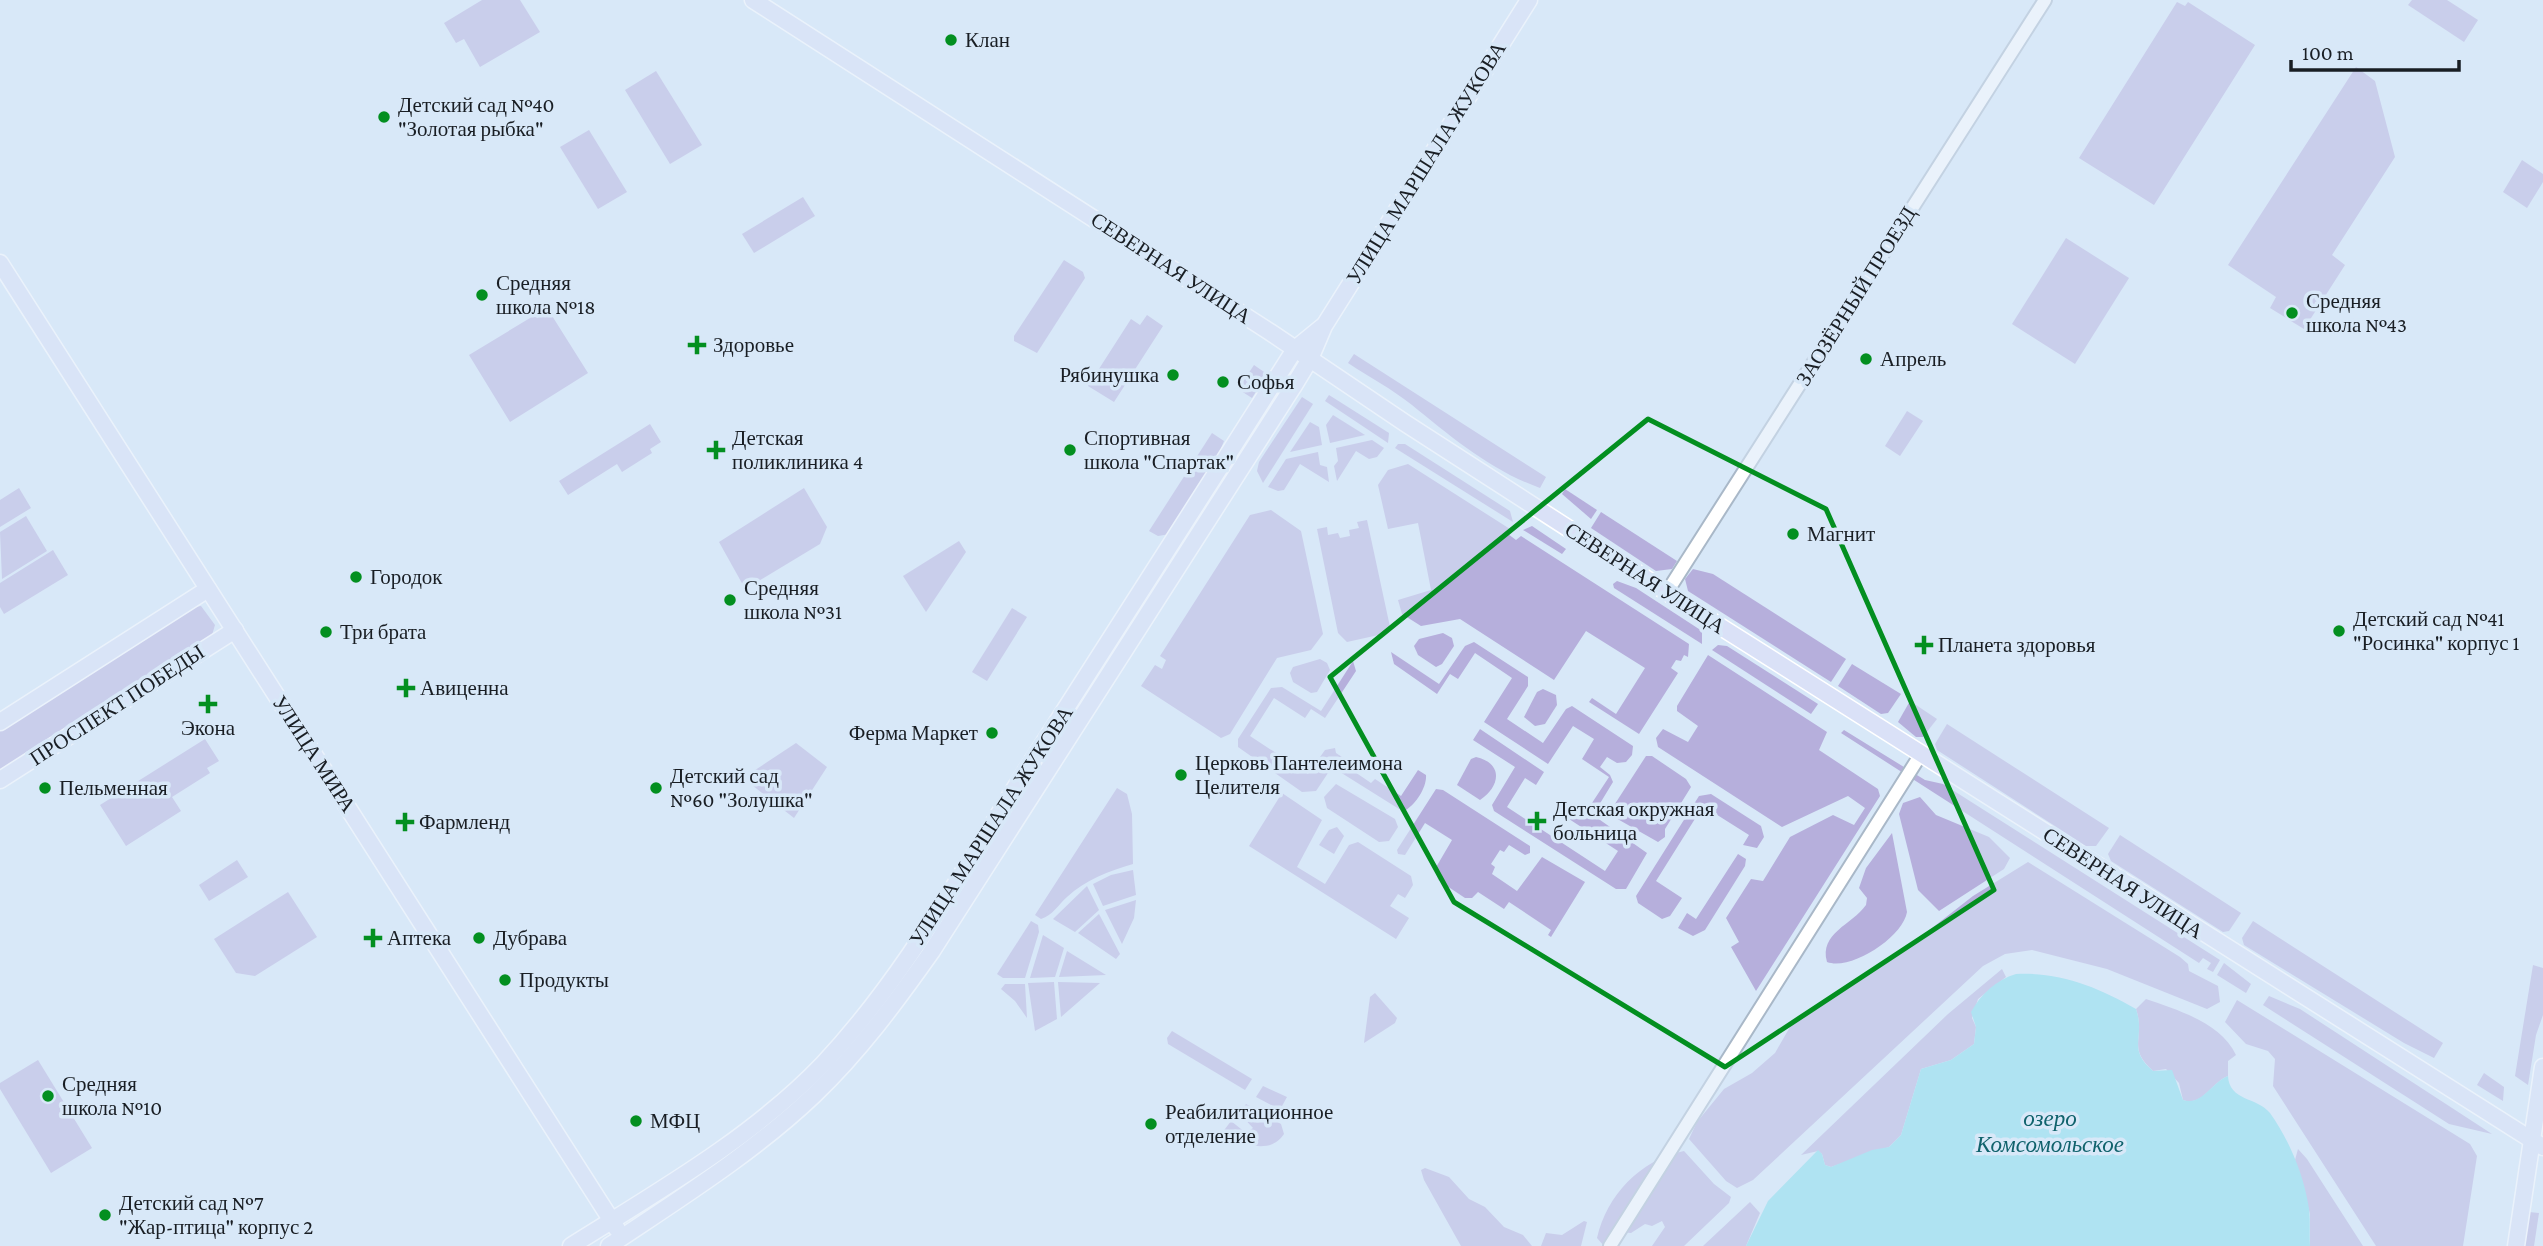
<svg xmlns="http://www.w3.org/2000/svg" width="2543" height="1246" viewBox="0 0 2543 1246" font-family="'Crimson Pro',serif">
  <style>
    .green { fill: #b6afdc }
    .water { fill: #7dddeb }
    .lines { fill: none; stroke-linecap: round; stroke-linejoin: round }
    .minor-casing { stroke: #a9b8c8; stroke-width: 16 }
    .major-casing { stroke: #fff; stroke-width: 19 }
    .minor { stroke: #fff; stroke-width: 12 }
    .major { stroke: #dae1f7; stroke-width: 16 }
    .marked { fill: none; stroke: #038f20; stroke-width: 5; stroke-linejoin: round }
    .poi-dot { fill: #038f20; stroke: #d8e8f8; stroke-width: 2.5 }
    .labels { text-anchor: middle; stroke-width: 7; stroke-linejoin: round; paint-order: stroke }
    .poi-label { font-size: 21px; fill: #191e24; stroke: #d8e8f8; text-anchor: start }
    .street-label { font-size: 21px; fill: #191e24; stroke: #d8e8f8 }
    .water-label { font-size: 23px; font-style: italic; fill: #10626c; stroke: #d8e8f8 }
  </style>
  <rect width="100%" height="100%" fill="#d8e8f8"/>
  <g class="green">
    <polygon points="482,0 520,0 540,32 480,67 464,39 456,43 444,23"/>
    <polygon points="2412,0 2447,0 2478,20 2464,42 2408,5"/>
    <polygon points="2177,2 2185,6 2188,2 2255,45 2154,205 2079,158"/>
    <polygon points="2356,67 2375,81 2395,157 2332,255 2345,265 2304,329 2270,308 2276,297 2228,265"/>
    <polygon points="656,71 702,145 670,164 625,90"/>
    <polygon points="589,130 627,192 598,209 560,147"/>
    <polygon points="2522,160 2543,174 2543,182 2527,208 2503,192"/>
    <polygon points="803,197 815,216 754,253 742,234"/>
    <polygon points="2066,238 2129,278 2075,364 2012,324"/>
    <polygon points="1064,260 1083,272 1085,278 1037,353 1014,341 1014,336"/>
    <polygon points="549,311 588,373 510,422 469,355 535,315 537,318"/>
    <polygon points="1147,315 1163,326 1114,402 1088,386 1131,319 1140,325"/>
    <path d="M1354,354L1546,477L1540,488C1492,471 1451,437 1412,405C1392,389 1369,377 1348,363Z"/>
    <polygon points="1254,365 1267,374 1252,398 1238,389"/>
    <polygon points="1329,395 1389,433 1388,443 1325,401"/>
    <polygon points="1302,397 1313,404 1263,483 1257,471 1259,462"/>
    <polygon points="1907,411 1923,421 1900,456 1885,446"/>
    <polygon points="1333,415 1365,435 1330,443 1326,425"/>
    <polygon points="1310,422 1319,427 1322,445 1290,452"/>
    <polygon points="650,424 661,442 650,449 652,453 622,472 617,464 568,495 559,481"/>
    <polygon points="1212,433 1224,441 1215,463 1170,534 1158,536 1149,531"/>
    <polygon points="1372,440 1384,448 1377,457 1369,459 1356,451 1337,481 1334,466 1338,461 1336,448"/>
    <polygon points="1398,444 1405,444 1510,511 1513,522 1395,448"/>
    <polygon points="1238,452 1242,454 1032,782 1028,780"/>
    <polygon points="1318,452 1320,465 1327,467 1329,482 1300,464 1284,490 1278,491 1268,487 1286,459"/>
    <polygon points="1408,464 1510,529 1508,534 1516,540 1521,536 1689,644 1688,657 1684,655 1681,661 1676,660 1671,668 1678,673 1639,734 1589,702 1592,698 1616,714 1645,668 1586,631 1554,680 1460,619 1421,626 1402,614 1398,600 1431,590 1418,523 1388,529 1378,485 1388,470"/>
    <polygon points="19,488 31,508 0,527 0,500"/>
    <polygon points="804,488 827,527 820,544 752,585 743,585 719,542"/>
    <polygon points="1565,489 1597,510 1591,519 1562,494"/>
    <polygon points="1271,510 1301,531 1323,634 1311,650 1277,658 1230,734 1221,738 1141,686 1155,665 1162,669 1166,660 1160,656 1250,515"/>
    <polygon points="1601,512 1677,561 1672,569 1656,571 1591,528"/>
    <polygon points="26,516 47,551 2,579 0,532"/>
    <polygon points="1367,520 1390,627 1383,634 1347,642 1338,633 1317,529 1327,527 1328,535 1338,533 1340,538 1350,536 1349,530 1359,528 1357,522"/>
    <polygon points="1532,526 1566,549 1562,554 1523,530"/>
    <polygon points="959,541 966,552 926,612 903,576"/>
    <polygon points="53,550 68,575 4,614 0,607 0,583"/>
    <polygon points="1693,569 1713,574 1846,659 1831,682 1688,591 1685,579"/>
    <polygon points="1617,581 1636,588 1702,631 1702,644 1614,588 1613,584"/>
    <polygon points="201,606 215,625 212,635 0,771 0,731 195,607"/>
    <polygon points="1012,608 1027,617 987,681 972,672"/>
    <polygon points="1443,633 1452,638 1454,646 1442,664 1436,667 1418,655 1414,646 1419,639"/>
    <polygon points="1474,642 1528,677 1528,686 1507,719 1543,743 1566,709 1572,706 1633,746 1632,755 1626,762 1617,763 1607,757 1600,767 1610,775 1613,782 1593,815 1647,853 1626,889 1616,889 1494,811 1492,805 1515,767 1473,740 1480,729 1544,772 1536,785 1525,778 1507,807 1605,871 1618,851 1569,819 1574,812 1578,814 1585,803 1590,806 1609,777 1582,759 1594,739 1573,726 1548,764 1484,722 1512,678 1475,653 1458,679 1450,674 1437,694 1394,664 1391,652 1439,684 1465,646"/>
    <polygon points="1718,645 1727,646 1818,704 1811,714 1712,650"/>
    <polygon points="1708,655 1827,732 1819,750 1878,789 1880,796 1756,991 1731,947 1739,942 1726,918 1751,879 1763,881 1790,837 1833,815 1854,825 1865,808 1848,796 1782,827 1658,747 1656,738 1663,729 1688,742 1698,726 1677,711 1677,706"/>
    <polygon points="1320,659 1327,663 1330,670 1317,692 1311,693 1293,682 1290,673 1293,667"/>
    <path d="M1353,661L1356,671L1325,718L1311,709L1305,718L1274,698L1250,736L1308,774L1325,750L1335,748L1336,753L1354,765L1352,770L1371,783L1375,779L1401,796L1418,770L1426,775C1427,787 1416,804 1406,810L1399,809L1332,767L1316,791L1302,792L1238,747V739L1271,688L1282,687L1321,711Z"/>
    <polygon points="1852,664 1901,694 1888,713 1881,714 1838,686"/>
    <polygon points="1543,689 1556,695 1557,705 1545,724 1535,726 1524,717 1537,692"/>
    <polygon points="1910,701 1937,719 1923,737 1916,737 1898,722"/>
    <polygon points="1947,724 2109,828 2096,846 2086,846 1937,750 1935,744"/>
    <polygon points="1844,730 1925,780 1943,784 2220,960 2213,972 2207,969 2211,963 2203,958 2199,963 1841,733"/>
    <polygon points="205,739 219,761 207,768 210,773 172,797 181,811 126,846 100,805"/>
    <polygon points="796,743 827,767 794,818 743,778"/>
    <polygon points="1646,756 1652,756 1686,779 1691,787 1665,829 1665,837 1658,842 1614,817 1611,810"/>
    <path d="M1476,757C1503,763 1501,786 1480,800L1457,785L1471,759Z"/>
    <polygon points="1336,784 1395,819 1398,827 1389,841 1379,842 1327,808 1324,797"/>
    <path d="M1117,788L1127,794L1132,814L1133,864C1109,871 1085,880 1067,897C1058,905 1053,915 1041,919L1035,915Z"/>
    <polygon points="1436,789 1443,790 1530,846 1530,853 1525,855 1509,845 1504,852 1500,850 1491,864 1495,867 1492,874 1517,891 1542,857 1585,882 1551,937 1548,935 1551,930 1509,902 1504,909 1478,892 1472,898 1465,898 1438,880 1435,869 1452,840 1425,823 1405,855 1398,854 1397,850"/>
    <polygon points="1282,793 1322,820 1297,867 1325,884 1349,845 1358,842 1411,876 1413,885 1405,898 1398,894 1390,906 1409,918 1396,939 1249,846"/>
    <polygon points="1711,794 1761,826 1764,837 1757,848 1743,845 1749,835 1703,806 1656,881 1682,898 1670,916 1662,919 1638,903 1636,896 1699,796"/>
    <polygon points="1920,797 1936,815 1989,837 2010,858 2004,869 1939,911 1918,890 1899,814 1903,803"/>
    <polygon points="1337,827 1344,836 1334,854 1319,845 1329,830"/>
    <path d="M1892,833L1907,912C1903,937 1851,971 1827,962C1819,933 1852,925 1866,905L1867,898L1859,888L1866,868Z"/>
    <polygon points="2120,835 2241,913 2229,931 2223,932 2111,861 2108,854"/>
    <polygon points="1738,854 1746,859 1745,866 1705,930 1693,936 1678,928 1687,913 1696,919"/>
    <polygon points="237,860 248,877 209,901 199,885"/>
    <polygon points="2028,862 2180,957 2188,964 2189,971 2218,986 2220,1002 2207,1009 2107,969 2032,950 2005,954 1983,966 1753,1180 1737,1188 1726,1181 1689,1139 1697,1122 1724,1089 1752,1073 1775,1053 1790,1027 1808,1010 1923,935 1973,896"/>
    <polygon points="1133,870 1136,895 1103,906 1093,884 1111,875"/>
    <polygon points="1087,886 1099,910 1075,932 1053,919"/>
    <polygon points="288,892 317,937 255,976 236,973 214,939"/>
    <polygon points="1136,900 1134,918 1122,944 1105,910"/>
    <polygon points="1099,914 1120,954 1116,959 1078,933"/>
    <polygon points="1031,921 1038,925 1039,932 1025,978 1003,978 997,974"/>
    <polygon points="2253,921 2443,1043 2434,1058 2404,1043 2244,945 2242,938"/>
    <polygon points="1043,935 1064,948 1055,977 1030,978"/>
    <polygon points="1067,951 1106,975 1059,977"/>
    <polygon points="2224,963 2251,984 2246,993 2217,975"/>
    <polygon points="2533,965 2543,968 2543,1015 2536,1035 2528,1085 2515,1076"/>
    <polygon points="2002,969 2006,977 1978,999 1972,1018 1976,1027 1974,1044 1951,1060 1921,1069 1901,1135 1889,1147 1831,1167 1825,1165 1822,1154 1818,1151 1801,1155 1948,1014"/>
    <polygon points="1054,982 1057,1019 1035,1031 1028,983"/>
    <polygon points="1058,982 1100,983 1061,1017"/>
    <polygon points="1005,984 1025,984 1027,1018 1015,1001 1001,989"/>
    <polygon points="1375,993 1397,1018 1395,1023 1364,1043 1370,997"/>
    <polygon points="2269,996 2300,1009 2492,1134 2449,1124 2263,1005"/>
    <path d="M2146,999C2178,1010 2221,1023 2236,1055L2228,1061V1076C2211,1083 2202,1107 2183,1100L2179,1083L2166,1069L2153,1071C2126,1047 2146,1038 2136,1009Z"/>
    <polygon points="2237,1000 2470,1144 2477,1156 2463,1246 2376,1246 2273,1086 2275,1059 2268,1051 2246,1044 2225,1022"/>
    <polygon points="1172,1031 1252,1079 1245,1090 1168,1044 1167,1038"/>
    <polygon points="38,1060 92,1148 51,1173 0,1089 0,1083"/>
    <polygon points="2484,1073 2504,1087 2503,1101 2477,1085"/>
    <polygon points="1263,1086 1287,1097 1282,1106 1275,1107 1256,1097"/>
    <path d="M1246,1104L1281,1124L1284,1134C1269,1157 1240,1141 1219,1137L1231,1121L1246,1133L1253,1128L1239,1113Z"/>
    <polygon points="2298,1149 2307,1159 2363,1246 2310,1246 2310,1214 2295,1160"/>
    <path d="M1684,1151L1714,1184L1731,1197L1729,1203L1684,1246H1652L1665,1227L1662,1221L1652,1226L1645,1224L1631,1233L1621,1232L1604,1246L1597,1238C1607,1195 1640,1160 1684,1151Z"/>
    <polygon points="1425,1168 1449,1177 1469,1199 1485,1207 1504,1227 1523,1235 1532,1246 1461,1246 1424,1180 1421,1170"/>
    <polygon points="1750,1202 1760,1213 1746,1246 1703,1246"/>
    <polygon points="2529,1212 2539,1213 2534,1246 2524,1246"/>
    <polygon points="1584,1221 1587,1222 1581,1246 1541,1246 1546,1233 1562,1235"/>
  </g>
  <path class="water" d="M2016,974C2060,972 2098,987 2136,1009C2146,1038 2126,1048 2153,1071L2172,1070L2183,1100C2202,1106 2211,1083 2228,1076C2229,1101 2257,1097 2270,1113C2288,1138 2303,1173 2308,1203C2311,1217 2309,1231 2310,1246H1746L1768,1201L1818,1150L1822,1154L1825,1165L1831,1167L1872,1150L1889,1147L1901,1135L1921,1069L1951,1060L1974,1044L1976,1027L1971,1012C1981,994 1996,980 2016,974Z"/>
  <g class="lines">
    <g class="minor-casing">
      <g id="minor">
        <polyline points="1667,592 2045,0"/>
        <polyline points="1610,1246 1921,754"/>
      </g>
    </g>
    <g class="major-casing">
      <g id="major">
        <polyline points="753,0 1270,332 1405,423 1721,627 2543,1147"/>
        <polyline points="0,263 617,1229"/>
        <polyline points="0,722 208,589"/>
        <polyline points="0,780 235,630"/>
        <path d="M571,1246C657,1192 752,1138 823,1064C902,980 959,877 1020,780C1112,636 1204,493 1295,349L1322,327"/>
        <path d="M609,1246C679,1199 753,1153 814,1095C859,1052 896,1002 932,951L1293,387L1310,359L1324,326L1529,0"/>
        <polyline points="2516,1246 2543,1067"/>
      </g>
    </g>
    <use href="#minor" class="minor"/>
    <use href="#major" class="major"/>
  </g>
  <path d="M0 0H2543V1246H0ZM1648,419L1826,509L1994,890L1725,1067L1454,902L1330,677Z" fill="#d8e8f8" fill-opacity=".55" fill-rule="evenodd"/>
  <path class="marked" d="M1648,419L1826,509L1994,890L1725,1067L1454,902L1330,677Z"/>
  <g class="poi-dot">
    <circle cx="951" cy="40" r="7"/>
    <circle cx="384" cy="117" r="7"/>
    <circle cx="482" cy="295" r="7"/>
    <circle cx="2292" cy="313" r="7"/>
    <path d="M693.5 334.5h7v7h7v7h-7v7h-7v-7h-7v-7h7z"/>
    <circle cx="1866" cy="359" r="7"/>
    <circle cx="1173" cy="375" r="7"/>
    <circle cx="1223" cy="382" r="7"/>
    <path d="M712.5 439.5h7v7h7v7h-7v7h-7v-7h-7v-7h7z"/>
    <circle cx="1070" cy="450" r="7"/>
    <circle cx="1793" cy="534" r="7"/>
    <circle cx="356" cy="577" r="7"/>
    <circle cx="730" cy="600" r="7"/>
    <circle cx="2339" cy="631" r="7"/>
    <circle cx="326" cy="632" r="7"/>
    <path d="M1920.5 634.5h7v7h7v7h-7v7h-7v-7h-7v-7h7z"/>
    <path d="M402.5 677.5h7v7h7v7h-7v7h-7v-7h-7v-7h7z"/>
    <path d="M204.5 693.5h7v7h7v7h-7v7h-7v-7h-7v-7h7z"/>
    <circle cx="992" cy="733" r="7"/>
    <circle cx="1181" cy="775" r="7"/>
    <circle cx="45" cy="788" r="7"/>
    <circle cx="656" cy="788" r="7"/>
    <path d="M1533.5 810.5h7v7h7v7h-7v7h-7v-7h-7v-7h7z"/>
    <path d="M401.5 811.5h7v7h7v7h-7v7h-7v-7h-7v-7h7z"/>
    <path d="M369.5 927.5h7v7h7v7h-7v7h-7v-7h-7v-7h7z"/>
    <circle cx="479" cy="938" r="7"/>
    <circle cx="505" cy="980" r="7"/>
    <circle cx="48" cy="1096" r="7"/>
    <circle cx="636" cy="1121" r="7"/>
    <circle cx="1151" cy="1124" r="7"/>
    <circle cx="105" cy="1215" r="7"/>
  </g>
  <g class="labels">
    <g class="poi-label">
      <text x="965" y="47">Клан</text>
      <text x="398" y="112">Детский сад №40<tspan x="398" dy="24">"Золотая рыбка"</tspan></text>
      <text x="496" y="290">Средняя<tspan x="496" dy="24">школа №18</tspan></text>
      <text x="2306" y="308">Средняя<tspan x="2306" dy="24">школа №43</tspan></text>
      <text x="713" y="352">Здоровье</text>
      <text x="1880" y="366">Апрель</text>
      <text x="1159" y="382" text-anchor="end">Рябинушка</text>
      <text x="1237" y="389">Софья</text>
      <text x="732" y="445">Детская<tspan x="732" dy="24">поликлиника 4</tspan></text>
      <text x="1084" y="445">Спортивная<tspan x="1084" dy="24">школа "Спартак"</tspan></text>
      <text x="1807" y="541">Магнит</text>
      <text x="370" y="584">Городок</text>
      <text x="744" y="595">Средняя<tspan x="744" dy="24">школа №31</tspan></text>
      <text x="2353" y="626">Детский сад №41<tspan x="2353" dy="24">"Росинка" корпус 1</tspan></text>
      <text x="340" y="639">Три брата</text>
      <text x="1938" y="652">Планета здоровья</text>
      <text x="420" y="695">Авиценна</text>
      <text x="208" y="735" text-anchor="middle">Экона</text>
      <text x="978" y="740" text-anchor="end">Ферма Маркет</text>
      <text x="1195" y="770">Церковь Пантелеимона<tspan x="1195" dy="24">Целителя</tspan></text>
      <text x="670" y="783">Детский сад<tspan x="670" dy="24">№60 "Золушка"</tspan></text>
      <text x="59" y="795">Пельменная</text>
      <text x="1553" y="816">Детская окружная<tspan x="1553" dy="24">больница</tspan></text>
      <text x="419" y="829">Фармленд</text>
      <text x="387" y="945">Аптека</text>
      <text x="493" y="945">Дубрава</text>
      <text x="519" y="987">Продукты</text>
      <text x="62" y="1091">Средняя<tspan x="62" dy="24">школа №10</tspan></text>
      <text x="1165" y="1119">Реабилитационное<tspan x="1165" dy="24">отделение</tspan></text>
      <text x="650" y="1128">МФЦ</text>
      <text x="119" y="1210">Детский сад №7<tspan x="119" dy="24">"Жар-птица" корпус 2</tspan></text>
    </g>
    <g class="street-label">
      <text transform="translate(1426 163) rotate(-58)" y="7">УЛИЦА МАРШАЛА ЖУКОВА</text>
      <text transform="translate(1171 268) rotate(33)" y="7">СЕВЕРНАЯ УЛИЦА</text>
      <text transform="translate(1856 296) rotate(-58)" y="7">ЗАОЗЁРНЫЙ ПРОЕЗД</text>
      <text transform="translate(1645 578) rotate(33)" y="7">СЕВЕРНАЯ УЛИЦА</text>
      <text transform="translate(117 705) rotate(-33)" y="7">ПРОСПЕКТ ПОБЕДЫ</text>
      <text transform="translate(314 754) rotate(57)" y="7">УЛИЦА МИРА</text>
      <text transform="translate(991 826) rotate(-57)" y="7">УЛИЦА МАРШАЛА ЖУКОВА</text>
      <text transform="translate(2123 883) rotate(33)" y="7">СЕВЕРНАЯ УЛИЦА</text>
    </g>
    <g class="water-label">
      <text x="2050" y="1126">озеро<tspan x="2050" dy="26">Комсомольское</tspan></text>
    </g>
  </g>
  <path d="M2291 60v10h168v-10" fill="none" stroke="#191e24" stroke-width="3.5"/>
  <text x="2302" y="60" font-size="21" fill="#191e24" stroke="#d8e8f8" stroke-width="5" paint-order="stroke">100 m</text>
</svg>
